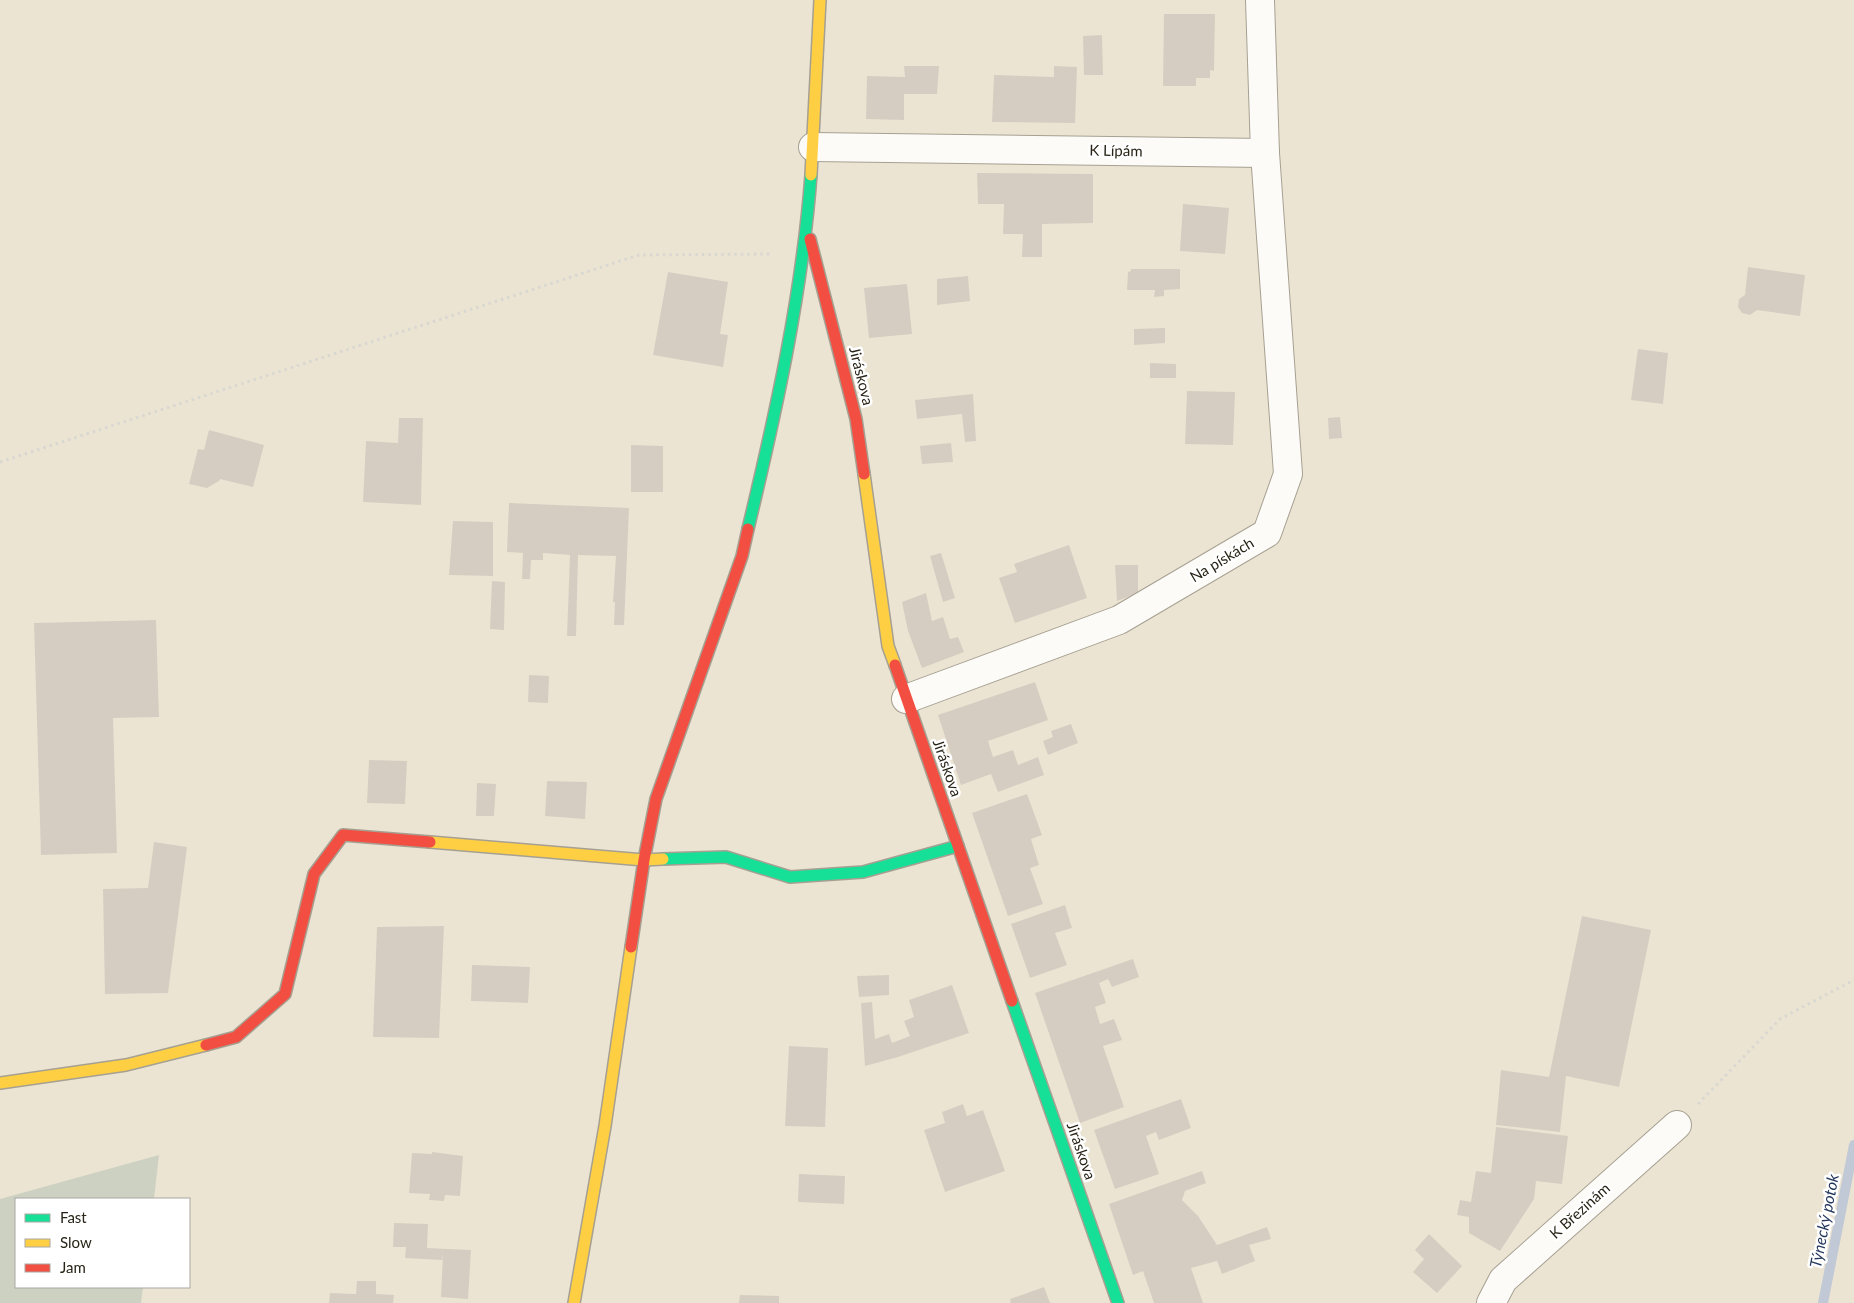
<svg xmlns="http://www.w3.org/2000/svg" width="1854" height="1303" viewBox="0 0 1854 1303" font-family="Lato,sans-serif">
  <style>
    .green { fill: #cdd1c2 }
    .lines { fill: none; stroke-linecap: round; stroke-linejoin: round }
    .stream { stroke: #c1c9d6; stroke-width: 10 }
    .building { fill: #d6cdc2 }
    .street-casing { stroke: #a6a092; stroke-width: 30 }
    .fast-casing { stroke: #a6a092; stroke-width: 14 }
    .slow-casing { stroke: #a6a092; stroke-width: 14 }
    .jam-casing { stroke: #a6a092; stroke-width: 14 }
    .path { stroke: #d9d7d2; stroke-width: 3; stroke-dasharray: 2.5 4; stroke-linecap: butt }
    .street { stroke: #fcfbf8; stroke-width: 28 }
    .fast { stroke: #16e098; stroke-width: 11 }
    .slow { stroke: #ffcf43; stroke-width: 11 }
    .jam { stroke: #f24e42; stroke-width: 11 }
    .labels { text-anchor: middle; stroke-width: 5; stroke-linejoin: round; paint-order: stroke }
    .street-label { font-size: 15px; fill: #292417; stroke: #fff }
    .water-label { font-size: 16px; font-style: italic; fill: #24385d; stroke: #fff }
  </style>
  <rect width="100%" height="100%" fill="#ece4d2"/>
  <polygon class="green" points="159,1155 154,1199 16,1199 16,1287 143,1287 141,1303 0,1303 0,1199"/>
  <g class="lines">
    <polyline class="stream" points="1823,1303 1854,1145"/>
  </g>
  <g class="building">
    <polygon points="1164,14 1215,14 1214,71 1210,70 1210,78 1196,78 1196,86 1163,86"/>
    <polygon points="1102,35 1103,75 1084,75 1083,36"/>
    <polygon points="904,66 939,66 937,94 904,94 904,120 866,119 867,76 905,77"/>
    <polygon points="1054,66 1077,67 1075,123 992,122 994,75 1054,77"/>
    <polygon points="977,173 1093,174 1093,223 1042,224 1042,257 1022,257 1023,234 1003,234 1004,204 978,204"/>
    <polygon points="1183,204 1229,208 1225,254 1180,251"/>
    <polygon points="1748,267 1805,275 1800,316 1757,310 1750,315 1742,313 1738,307 1739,299 1745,295"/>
    <polygon points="1131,269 1180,269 1180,289 1164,290 1164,296 1154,297 1155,290 1127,290 1128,272 1131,271"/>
    <polygon points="668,272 728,282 720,334 728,335 723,367 653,355"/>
    <polygon points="968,276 970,301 937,305 937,279"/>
    <polygon points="907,284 912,334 869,338 864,288"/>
    <polygon points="1165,328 1165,343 1134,345 1134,329"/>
    <polygon points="1638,349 1668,353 1663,404 1631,400"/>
    <polygon points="1150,363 1176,364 1176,378 1150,378"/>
    <polygon points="1187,391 1235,392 1233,445 1185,444"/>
    <polygon points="973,394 976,441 965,442 962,414 917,419 915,400"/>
    <polygon points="1340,417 1342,438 1329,439 1328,418"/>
    <polygon points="399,418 423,418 421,505 363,502 366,441 398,443"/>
    <polygon points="209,430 264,445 253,487 220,479 219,481 207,488 189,484 198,449 204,450"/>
    <polygon points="951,443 953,462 922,464 920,446"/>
    <polygon points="631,445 663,446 663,492 631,492"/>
    <polygon points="509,503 629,508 624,625 614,625 615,602 613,602 616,556 578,555 576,636 567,636 570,555 543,553 543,560 531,560 530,579 522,579 523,553 507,552"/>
    <polygon points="453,521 493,522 493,576 449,575"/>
    <polygon points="1069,545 1087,598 1015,623 999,578 1017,572 1014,564"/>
    <polygon points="941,553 955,598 943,602 930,556"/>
    <polygon points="1115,565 1138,565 1138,593 1117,601"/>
    <polygon points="492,581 505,582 504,630 490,629"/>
    <polygon points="926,593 932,621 943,617 950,639 958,637 964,652 922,668 908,631 902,602"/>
    <polygon points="156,620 159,717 113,718 117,853 41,855 34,623"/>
    <polygon points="529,675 549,676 548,703 528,702"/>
    <polygon points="1035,682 1048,720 988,741 993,757 1013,750 1018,765 1038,757 1044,775 998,792 991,774 961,785 938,715"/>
    <polygon points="1071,724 1078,743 1048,755 1043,741 1053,737 1051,731"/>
    <polygon points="369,760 407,761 405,804 367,803"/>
    <polygon points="547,781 587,782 585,819 545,816"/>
    <polygon points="477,783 496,784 494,816 476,816"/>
    <polygon points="1027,794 1042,835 1031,839 1039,865 1030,868 1043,904 1008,916 972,813"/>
    <polygon points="154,842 187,847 168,993 105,994 103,889 148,888"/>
    <polygon points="1065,905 1072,928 1055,933 1067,965 1030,978 1011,924"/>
    <polygon points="1582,916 1651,930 1619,1087 1566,1076 1560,1132 1496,1125 1501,1070 1549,1077"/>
    <polygon points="444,926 439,1038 373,1037 377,927"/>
    <polygon points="1133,959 1139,977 1112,987 1108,979 1099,983 1106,1003 1095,1007 1100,1024 1114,1019 1122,1040 1103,1046 1124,1107 1080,1123 1035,993"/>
    <polygon points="472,965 530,967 528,1003 471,1001"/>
    <polygon points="889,975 889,995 859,997 857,976"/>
    <polygon points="952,985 969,1033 898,1057 865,1066 861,1003 872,1002 875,1039 889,1034 892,1043 910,1036 904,1021 914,1017 909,1000"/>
    <polygon points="789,1046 828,1048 825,1127 785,1126"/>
    <polygon points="1181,1099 1191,1128 1159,1140 1156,1132 1146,1136 1159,1174 1115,1189 1094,1130"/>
    <polygon points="963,1104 967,1116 983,1110 1005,1171 945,1192 924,1130 945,1123 942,1112"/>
    <polygon points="1496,1127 1568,1136 1562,1184 1536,1181 1534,1199 1500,1251 1469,1233 1469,1217 1457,1215 1460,1200 1471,1202 1476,1171 1491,1173"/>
    <polygon points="432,1152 463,1156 460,1196 445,1195 444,1201 429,1200 430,1194 409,1193 412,1153 432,1154"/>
    <polygon points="1202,1171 1206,1183 1185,1191 1182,1200 1198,1216 1217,1245 1267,1227 1271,1239 1249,1245 1255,1261 1222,1274 1217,1261 1191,1268 1203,1303 1154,1303 1143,1271 1133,1275 1109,1204"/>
    <polygon points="799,1174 845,1176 844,1204 798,1202"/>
    <polygon points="394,1223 428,1224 427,1248 471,1250 468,1299 441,1297 443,1252 442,1260 405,1258 406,1247 393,1247"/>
    <polygon points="1429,1234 1462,1266 1437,1293 1413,1272 1424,1259 1415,1250"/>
    <polygon points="357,1281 376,1281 376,1294 394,1295 393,1303 329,1303 330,1293 356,1294"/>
    <polygon points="1044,1287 1050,1303 1011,1303 1010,1299"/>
    <polygon points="740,1295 779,1296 779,1303 739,1303"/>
  </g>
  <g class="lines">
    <g class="street-casing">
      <g id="street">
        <polyline points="813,147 1265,153"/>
        <polyline points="906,699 1119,620 1267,533 1288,474 1265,153 1260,0"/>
        <polyline points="1491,1303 1503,1280 1677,1125"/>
      </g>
    </g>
    <g class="fast-casing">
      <g id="fast">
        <path d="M748,529C776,412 802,295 811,175"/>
        <polyline points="663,859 726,857 790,877 863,872 958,846"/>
        <polyline points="1012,1001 1118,1303"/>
      </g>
    </g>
    <g class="slow-casing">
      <g id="slow">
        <polyline points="811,175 820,0"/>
        <polyline points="864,474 888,646 895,665"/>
        <polyline points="430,842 644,860 663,859"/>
        <polyline points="0,1083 126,1065 206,1045"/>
        <polyline points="574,1303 605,1126 631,947"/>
      </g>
    </g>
    <g class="jam-casing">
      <g id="jam">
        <polyline points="810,239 856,419 864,474"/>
        <polyline points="895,665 1012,1001"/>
        <polyline points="631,947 644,860 656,799 742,556 748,529"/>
        <polyline points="206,1045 236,1037 285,994 314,874 343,835 430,842"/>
      </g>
    </g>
    <g class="path">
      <polyline points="0,462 639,255 772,254"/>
      <polyline points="1698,1104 1780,1019 1854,980"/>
    </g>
    <use href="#street" class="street"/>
    <use href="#fast" class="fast"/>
    <use href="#slow" class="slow"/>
    <use href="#jam" class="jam"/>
  </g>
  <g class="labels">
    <g class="street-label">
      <text transform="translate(1116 151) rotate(1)" y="5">K Lípám</text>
      <text transform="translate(861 376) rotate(76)" y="5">Jiráskova</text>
      <text transform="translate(1222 560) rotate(-31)" y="5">Na pískách</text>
      <text transform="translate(947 768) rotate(71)" y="5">Jiráskova</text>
      <text transform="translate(1081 1151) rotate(71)" y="5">Jiráskova</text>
      <text transform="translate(1580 1211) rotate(-42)" y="5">K Březinám</text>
    </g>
    <g class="water-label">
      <text transform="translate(1824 1221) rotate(-79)" y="6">Týnecký potok</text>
    </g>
  </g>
  <rect x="15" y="1198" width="175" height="90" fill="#ffffff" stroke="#a9a7a2"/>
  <rect x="25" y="1214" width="25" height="8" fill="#16e098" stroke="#a9a7a2"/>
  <text x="60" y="1223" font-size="15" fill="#292417">Fast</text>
  <rect x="25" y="1239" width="25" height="8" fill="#ffcf43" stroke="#a9a7a2"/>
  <text x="60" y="1248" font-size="15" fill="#292417">Slow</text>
  <rect x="25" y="1264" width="25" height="8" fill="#f24e42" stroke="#a9a7a2"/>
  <text x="60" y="1273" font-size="15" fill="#292417">Jam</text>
</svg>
